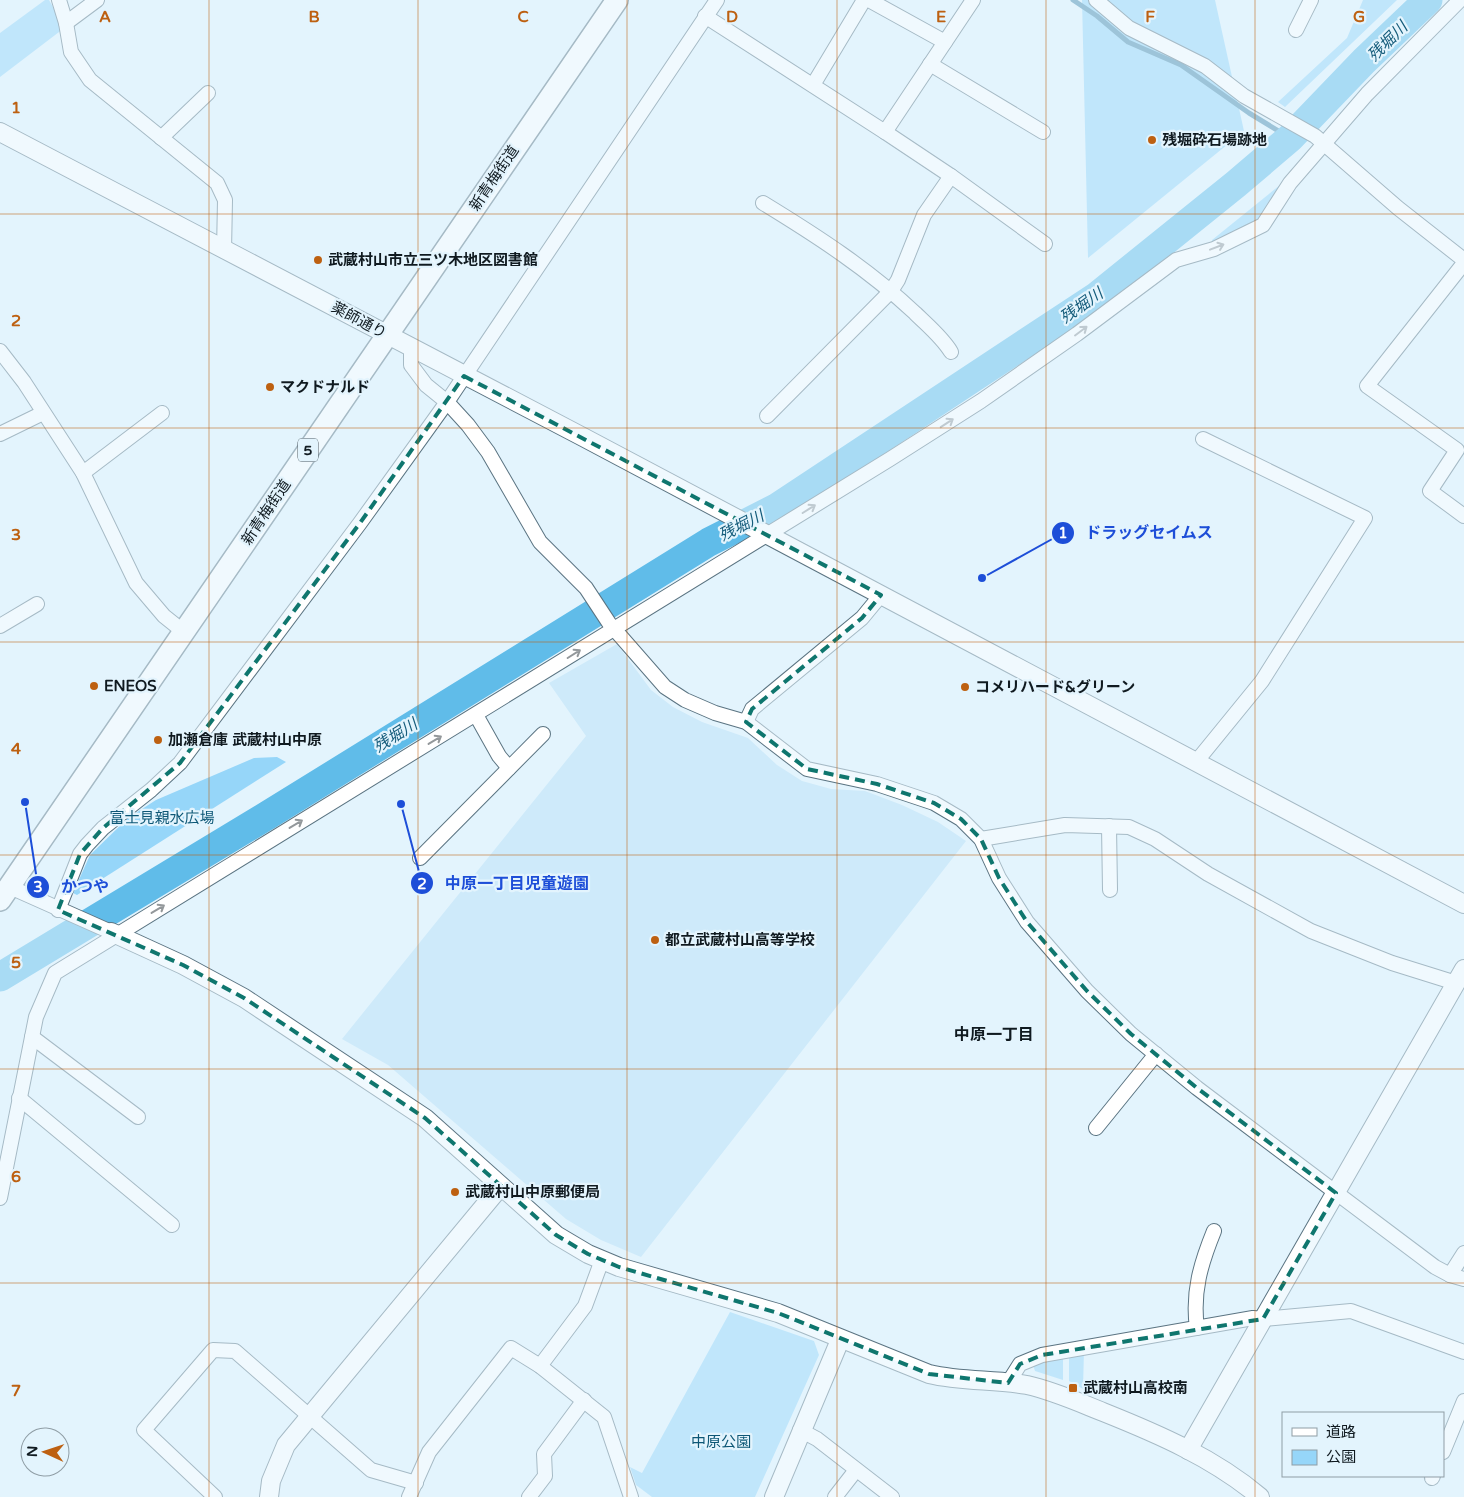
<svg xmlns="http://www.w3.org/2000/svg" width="1464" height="1497" viewBox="0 0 1464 1497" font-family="'Varela Round','Noto Sans JP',sans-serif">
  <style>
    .built { fill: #ceeafa }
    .green { fill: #96d6f9 }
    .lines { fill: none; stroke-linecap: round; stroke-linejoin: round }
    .stream { stroke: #488bad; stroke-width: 5 }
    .river { stroke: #60bce9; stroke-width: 29 }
    .minor-casing { stroke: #5b7482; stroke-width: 16 }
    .tertiary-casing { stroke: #5b7482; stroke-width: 20 }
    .primary-casing { stroke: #5b7482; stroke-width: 24 }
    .minor { stroke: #fff; stroke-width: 14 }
    .tertiary { stroke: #fff; stroke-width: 18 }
    .primary { stroke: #fff; stroke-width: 21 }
    .oneway { stroke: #93989b }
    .marked { fill: none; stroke: #0f766e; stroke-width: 4; stroke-dasharray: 10 6; stroke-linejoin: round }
    .grid { fill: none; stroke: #bd6011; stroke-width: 1; stroke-opacity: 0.55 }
    .poi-dot { fill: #bd6011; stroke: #e3f4fd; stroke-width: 2 }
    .labels { text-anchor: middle; stroke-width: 4.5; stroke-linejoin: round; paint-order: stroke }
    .shield { fill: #e3f4fd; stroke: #4f5b62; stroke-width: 1 }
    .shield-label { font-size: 14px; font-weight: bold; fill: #101a20 }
    .poi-label { font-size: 15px; font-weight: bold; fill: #101a20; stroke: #e3f4fd; text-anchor: start }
    .street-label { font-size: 15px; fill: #101a20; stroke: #e3f4fd }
    .park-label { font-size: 15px; fill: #0d5776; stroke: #e3f4fd }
    .water-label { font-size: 16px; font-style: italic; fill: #155c7b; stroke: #e3f4fd }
    .neighbourhood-label { font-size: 16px; font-weight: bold; fill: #101a20; stroke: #e3f4fd }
    .grid-label { font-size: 16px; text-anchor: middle; font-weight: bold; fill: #bd6011; stroke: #e3f4fd; stroke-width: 4.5; stroke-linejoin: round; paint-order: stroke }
    .leader { fill: none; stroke: #1d4ed8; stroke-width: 2 }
    .callout-dot { fill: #1d4ed8; stroke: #e3f4fd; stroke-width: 2 }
    .mark-label { font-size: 15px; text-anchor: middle; font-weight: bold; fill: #fff }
    .callout-label { font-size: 16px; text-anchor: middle; font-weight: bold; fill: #1d4ed8; stroke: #e3f4fd; stroke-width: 4.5; stroke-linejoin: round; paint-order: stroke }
  </style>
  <rect width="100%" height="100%" fill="#e3f4fd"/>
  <polygon class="built" points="617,644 651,690 673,707 702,722 748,738 777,765 802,781 831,789 865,791 902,805 938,822 966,841 641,1257 601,1240 566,1219 388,1065 342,1039 586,736 549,683"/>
  <g class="green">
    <polygon points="45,0 49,0 61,21 63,29 0,77 0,33"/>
    <polygon points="1082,0 1215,0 1244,131 1088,258"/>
    <polygon points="1363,0 1397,0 1285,107 1278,102 1347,38"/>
    <polygon points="1285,181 1262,218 1251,225 1212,242 1212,240"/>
    <polygon points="277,757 286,762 77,895 73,893 90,855 128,818 156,800 254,758"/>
    <polygon points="730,1312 814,1341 819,1355 755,1497 652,1497 636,1485 630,1467 642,1473"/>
    <polygon points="1084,1351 1083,1389 1069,1381 1069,1353"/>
    <polygon points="1063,1355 1063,1380 1035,1371 1032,1362"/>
  </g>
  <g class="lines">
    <polyline class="stream" points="1073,0 1097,16 1128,42 1181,65 1249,113 1290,138"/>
    <polyline class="river" points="0,977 268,815 709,542 776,508 1097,296 1236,184 1290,138 1364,61 1428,0"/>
    <g class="minor-casing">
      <g id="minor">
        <polyline points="59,0 66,23 71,52 90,80 217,183 225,200 224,251"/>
        <polyline points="869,0 945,42"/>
        <polyline points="1096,0 1129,28 1205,66 1244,96 1315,136 1398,208 1464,260"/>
        <polyline points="705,16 885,132 973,0"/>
        <polyline points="66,23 97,0"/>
        <polyline points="1296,30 1311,0"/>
        <polyline points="930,64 1043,132"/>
        <polyline points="813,85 864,0"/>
        <polyline points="885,132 951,176 1045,244"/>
        <polyline points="161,138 208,93"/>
        <path d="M763,203C817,236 868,269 915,313C927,325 942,337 951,352"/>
        <polyline points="1464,263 1367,386 1457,450 1430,491 1464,516"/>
        <polyline points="411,349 411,365 426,385 447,402 468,425 488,452 540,542 586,588 609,623 665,687 685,700 715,713 746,722 807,769 877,784 934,803 961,819 981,839 999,878 1027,922 1087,991 1131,1034 1197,1088 1435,1267 1450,1275 1464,1279"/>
        <polyline points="0,351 24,382 83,473 136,583 164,616 184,632"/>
        <polyline points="767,416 891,291 898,280 924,215 951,176"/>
        <polyline points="0,434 43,413"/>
        <polyline points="83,473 162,413"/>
        <polyline points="0,626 37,604"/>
        <polyline points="476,715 499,756 509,768"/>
        <polyline points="746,722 752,709 862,618 881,595"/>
        <polyline points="1196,762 1262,681 1365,518 1203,439"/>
        <polyline points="1109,826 1110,890"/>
        <polyline points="981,839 1065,825 1129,827 1155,839 1208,874 1311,931 1392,963 1456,983"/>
        <polyline points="420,858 543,734"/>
        <polyline points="10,887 111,932"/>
        <polyline points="58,910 80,854 87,845 103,828 151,790 180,763 360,523 447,402 717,0"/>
        <polyline points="32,1037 138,1117"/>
        <polyline points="19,1098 172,1225"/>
        <polyline points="1096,1128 1156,1054"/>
        <polyline points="0,1198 36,1017 55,973 890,459 981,401 1077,334 1176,260 1214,249 1263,225 1290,183 1367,94 1460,0"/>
        <polyline points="1450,1275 1464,1253"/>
        <path d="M1197,1328C1192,1292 1201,1263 1214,1231"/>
        <polyline points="540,1366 585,1306 602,1260"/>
        <polyline points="1008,1383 1020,1364 1042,1355 1253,1318 1263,1319 1351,1311 1464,1352"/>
        <polyline points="800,1430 817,1439 892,1497"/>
        <polyline points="1443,1452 1464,1401"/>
        <polyline points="1432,1478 1433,1476"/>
        <polyline points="215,1497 144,1430 213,1350 235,1351 371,1470 416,1483"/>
        <polyline points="409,1497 429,1452 511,1348 540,1366 604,1417 631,1497"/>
        <polyline points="529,1497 545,1476 544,1454 584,1400"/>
        <polyline points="835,1497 856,1470"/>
      </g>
    </g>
    <g class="tertiary-casing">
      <g id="tertiary">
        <polyline points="0,132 583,437 1464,904"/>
        <path d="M111,932L183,965L244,998L425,1118L556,1235L588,1254L619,1267L778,1313L929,1374C962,1382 995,1379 1027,1385C1054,1391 1078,1402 1103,1412C1158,1434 1214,1458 1260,1497"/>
        <polyline points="1188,1450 1464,969"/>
        <polyline points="269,1497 271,1481 286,1445 500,1187"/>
        <polyline points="774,1497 840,1340"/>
      </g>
    </g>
    <g class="primary-casing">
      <polyline id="primary" points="0,900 617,0"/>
    </g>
    <use href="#minor" class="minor"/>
    <use href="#tertiary" class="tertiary"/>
    <use href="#primary" class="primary"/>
  </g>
  <defs><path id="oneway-shaft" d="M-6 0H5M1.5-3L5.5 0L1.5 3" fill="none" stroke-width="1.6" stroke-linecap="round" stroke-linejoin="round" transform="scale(1.25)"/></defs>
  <g class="oneway">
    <use href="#oneway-shaft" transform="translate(1217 247) rotate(-21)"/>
    <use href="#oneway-shaft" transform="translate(1081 331) rotate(-37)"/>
    <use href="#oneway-shaft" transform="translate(947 423) rotate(-33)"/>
    <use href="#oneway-shaft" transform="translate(809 509) rotate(-32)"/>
    <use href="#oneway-shaft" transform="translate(574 654) rotate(-32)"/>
    <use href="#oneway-shaft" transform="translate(435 740) rotate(-31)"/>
    <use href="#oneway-shaft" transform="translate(296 824) rotate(-31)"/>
    <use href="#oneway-shaft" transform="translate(158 909) rotate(-31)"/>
  </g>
  <path d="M0 0H1464V1497H0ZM464,376L881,595L862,618L752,709L746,722L807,769L877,784L934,803L961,819L981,839L999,878L1027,922L1087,991L1131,1034L1197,1088L1336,1193L1263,1319L1042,1355L1020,1364L1008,1383L929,1374L778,1313L619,1267L588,1254L556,1235L425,1118L244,998L183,965L58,910L80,854L103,828L180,763L360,523Z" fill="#e3f4fd" fill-opacity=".55" fill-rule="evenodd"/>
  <path class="marked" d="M464,376L881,595L862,618L752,709L746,722L807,769L877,784L934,803L961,819L981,839L999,878L1027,922L1087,991L1131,1034L1197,1088L1336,1193L1263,1319L1042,1355L1020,1364L1008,1383L929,1374L778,1313L619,1267L588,1254L556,1235L425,1118L244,998L183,965L58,910L80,854L103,828L180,763L360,523Z"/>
  <path class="grid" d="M209,0V1497M418,0V1497M627,0V1497M837,0V1497M1046,0V1497M1255,0V1497M0,214H1464M0,428H1464M0,642H1464M0,855H1464M0,1069H1464M0,1283H1464"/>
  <g class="poi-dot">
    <circle cx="1152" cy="140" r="5"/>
    <circle cx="318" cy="260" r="5"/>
    <circle cx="270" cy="387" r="5"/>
    <circle cx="94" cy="686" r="5"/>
    <circle cx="965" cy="687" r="5"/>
    <circle cx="158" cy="740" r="5"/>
    <circle cx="655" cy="940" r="5"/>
    <circle cx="455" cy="1192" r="5"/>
    <rect x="1068" y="1383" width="10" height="10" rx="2.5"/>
  </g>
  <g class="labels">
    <rect class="shield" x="298" y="438.5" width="20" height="23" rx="4"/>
    <g class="shield-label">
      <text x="308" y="455">5</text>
    </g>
    <g class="poi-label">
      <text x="1162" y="145">残堀砕石場跡地</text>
      <text x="328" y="265">武蔵村山市立三ツ木地区図書館</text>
      <text x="280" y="392">マクドナルド</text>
      <text x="104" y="691">ENEOS</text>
      <text x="975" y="692">コメリハード&amp;グリーン</text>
      <text x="168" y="745">加瀬倉庫 武蔵村山中原</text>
      <text x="665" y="945">都立武蔵村山高等学校</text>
      <text x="465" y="1197">武蔵村山中原郵便局</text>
      <text x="1083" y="1393">武蔵村山高校南</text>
    </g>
    <g class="street-label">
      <text transform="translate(494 178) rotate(-56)" y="5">新青梅街道</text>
      <text transform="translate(359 320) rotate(28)" y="5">薬師通り</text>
      <text transform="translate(266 512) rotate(-56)" y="5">新青梅街道</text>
    </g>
    <g class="park-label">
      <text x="162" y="823">富士見親水広場</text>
      <text x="721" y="1447">中原公園</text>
    </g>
    <g class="water-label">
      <text transform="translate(1387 41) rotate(-45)" y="6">残堀川</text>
      <text transform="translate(1081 305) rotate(-35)" y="6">残堀川</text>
      <text transform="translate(741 525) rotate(-27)" y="6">残堀川</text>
      <text transform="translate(395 735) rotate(-32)" y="6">残堀川</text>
    </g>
    <g class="neighbourhood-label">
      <text x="994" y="1040">中原一丁目</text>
    </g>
  </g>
  <g class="grid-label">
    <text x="105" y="22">A</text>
    <text x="314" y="22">B</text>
    <text x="523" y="22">C</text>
    <text x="732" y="22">D</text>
    <text x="941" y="22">E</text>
    <text x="1150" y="22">F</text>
    <text x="1359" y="22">G</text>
    <text x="16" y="113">1</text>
    <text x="16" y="326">2</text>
    <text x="16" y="540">3</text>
    <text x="16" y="754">4</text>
    <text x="16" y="968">5</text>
    <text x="16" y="1182">6</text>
    <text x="16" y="1396">7</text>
  </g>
  <path class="leader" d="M982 578L1063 533M401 804L422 883M25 802L38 887"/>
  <g class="callout-dot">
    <circle cx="982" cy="578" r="5"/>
    <circle cx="401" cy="804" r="5"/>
    <circle cx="25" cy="802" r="5"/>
    <circle cx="1063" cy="533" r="12"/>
    <circle cx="422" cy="883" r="12"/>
    <circle cx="38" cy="887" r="12"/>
  </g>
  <g class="mark-label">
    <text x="1063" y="538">1</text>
    <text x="422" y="889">2</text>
    <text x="38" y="892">3</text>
  </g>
  <g class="callout-label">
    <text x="1149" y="538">ドラッグセイムス</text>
    <text x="517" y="889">中原一丁目児童遊園</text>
    <text x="85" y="892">かつや</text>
  </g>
  <rect x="1282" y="1412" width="162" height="65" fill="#e3f4fd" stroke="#8f9da5"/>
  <rect x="1292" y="1428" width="25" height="8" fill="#ffffff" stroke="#8f9da5"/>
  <text x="1326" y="1437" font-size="15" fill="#101a20">道路</text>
  <rect x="1292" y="1450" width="25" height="15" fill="#96d6f9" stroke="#8f9da5"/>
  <text x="1326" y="1462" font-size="15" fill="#101a20">公園</text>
  <g transform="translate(45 1452) rotate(273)"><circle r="24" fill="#e3f4fd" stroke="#8f9da5"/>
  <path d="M0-4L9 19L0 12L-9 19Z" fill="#bd6011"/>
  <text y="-8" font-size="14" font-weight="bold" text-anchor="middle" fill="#101a20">N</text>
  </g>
</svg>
